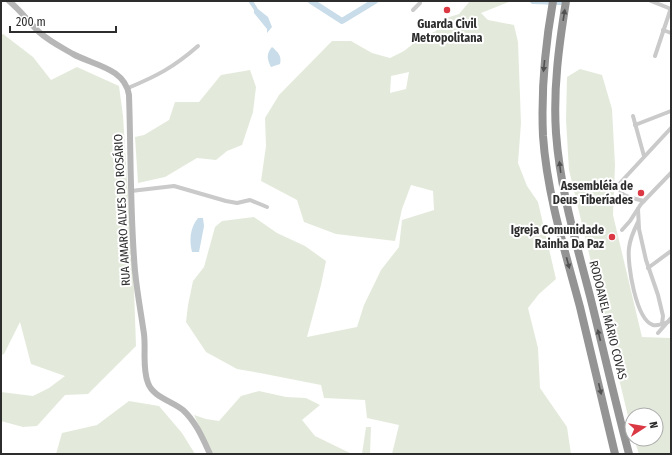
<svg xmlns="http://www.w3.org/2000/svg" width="672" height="455" viewBox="0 0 672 455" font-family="'Fira Sans Condensed',sans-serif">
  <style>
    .green { fill: #e3eadb; fill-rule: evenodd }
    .water { fill: #c8dce9 }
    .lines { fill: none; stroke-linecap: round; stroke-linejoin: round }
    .river { stroke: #c8dce9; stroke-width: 6 }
    .street { stroke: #cacaca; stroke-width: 4 }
    .secondary { stroke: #b7b7b7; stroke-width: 6 }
    .highway { stroke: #949494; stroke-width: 8 }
    .oneway { fill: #515151 }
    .poi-dot { fill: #da3943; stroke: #fff; stroke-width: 1.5 }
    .labels { text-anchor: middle; stroke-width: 4; stroke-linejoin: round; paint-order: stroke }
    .poi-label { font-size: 12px; font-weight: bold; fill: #2d2d2d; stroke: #fff; text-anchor: end }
    .street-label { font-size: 12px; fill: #2d2d2d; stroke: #fff }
  </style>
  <rect width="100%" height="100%" fill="#fff"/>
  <g class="green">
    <path d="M470,1H511L481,13L488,20L514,25L518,42L521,123L518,163L527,186L538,202L556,279L539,294L528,308L538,348L540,388L567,427L571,454H392L399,425L367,418L365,400L324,398L321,385L260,373L237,369L206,352L186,322L188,305L193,281L204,267L215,227L222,221L254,217L277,233L305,246L326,261L321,285L307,337L357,327L364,305L381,270L399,247L402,220L434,210L433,191L411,185L402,209L395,241L336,234L304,222L297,200L261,181L266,146L265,118L279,95L332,41H351L372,53L390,58L404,51L419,39L436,31L443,19L459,14ZM409,72L406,89L390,93L391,76Z"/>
    <polygon points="3,34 33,57 51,80 77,67 119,86 123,116 134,290 136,346 88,394 65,395 37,426 23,427 1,421 1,392 33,396 49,388 65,376 31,364 20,322 4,354 1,355 1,35"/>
    <polygon points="580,69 602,75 612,109 615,165 613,215 642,337 671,338 671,454 639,454 634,439 656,439 656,415 632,415 632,433 569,170 566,120 567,77"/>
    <polygon points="250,70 256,87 253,112 242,145 227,151 216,160 197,158 165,177 138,183 135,137 144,135 169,120 175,102 199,102 221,75"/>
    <polygon points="259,391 286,397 306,398 320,405 302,420 315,436 352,454 212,454 194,415 206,419 219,421 241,396"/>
    <polygon points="129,401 159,406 182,433 195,454 56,454 62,433 97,425"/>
    <polygon points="366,427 371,427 370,454 362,454"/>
  </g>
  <g class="water">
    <polygon points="248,1 253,1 258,9 268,17 272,27 267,33 267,29 254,13 254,10"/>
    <path d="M272,47C278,52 282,56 280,64L271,67C267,59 266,54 272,47Z"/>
    <path d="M198,218H203L204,226L199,252H192C189,240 190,228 198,218Z"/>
  </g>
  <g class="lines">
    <g class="river">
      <polyline points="311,1 342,21 375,1"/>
      <polyline points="533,1 560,2 565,1"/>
    </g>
    <g class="street">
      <polyline points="651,1 671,9"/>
      <polyline points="413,10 420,3"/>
      <polyline points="663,30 671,33"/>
      <polyline points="655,56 671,8"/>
      <path d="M128,88C157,76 174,67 198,46"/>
      <polyline points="633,116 644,156"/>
      <polyline points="635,125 671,111"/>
      <polyline points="131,191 174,186 226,201 237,203 250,200 267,207"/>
      <path d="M644,201C634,198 615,197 620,183L671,128"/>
      <polyline points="638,209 639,229 646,260 658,295 663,316 662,324"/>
      <path d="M638,222C634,230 630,239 629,248C627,264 636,320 653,325C658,326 663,324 668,322"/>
      <polyline points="622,230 630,221 641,204 671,173"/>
      <polyline points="648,268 671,251"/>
      <polyline points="658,333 671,318"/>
    </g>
    <path class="secondary" d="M9,1C20,10 29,22 39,32C49,41 61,47 73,54C93,65 125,68 129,95C131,154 130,213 135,271C137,292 141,313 144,334C146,350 142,368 148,383C153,397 172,401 183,410C196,422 203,439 210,454"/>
    <g class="highway">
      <path d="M553,1C545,46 541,91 543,136C547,194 565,251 580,307C592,356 603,405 615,454"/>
      <path d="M566,1C559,45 553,89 556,133C560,189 576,242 590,296C603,348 615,401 629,454"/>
    </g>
  </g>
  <defs><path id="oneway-solid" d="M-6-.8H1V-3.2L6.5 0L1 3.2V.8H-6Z"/></defs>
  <g class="oneway">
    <use href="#oneway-solid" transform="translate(564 15) rotate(-81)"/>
    <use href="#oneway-solid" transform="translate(544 66) rotate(96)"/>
    <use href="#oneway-solid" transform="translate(560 167) rotate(-97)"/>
    <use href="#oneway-solid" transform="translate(568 263) rotate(75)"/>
    <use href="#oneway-solid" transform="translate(599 335) rotate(-104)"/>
    <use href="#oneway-solid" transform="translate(600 389) rotate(77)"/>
  </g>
  <g class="poi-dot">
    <circle cx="447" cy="10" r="4"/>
    <circle cx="641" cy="193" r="4"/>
    <circle cx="612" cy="237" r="4"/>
  </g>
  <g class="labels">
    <g class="poi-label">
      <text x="447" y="28" text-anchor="middle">Guarda Civil<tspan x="447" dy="14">Metropolitana</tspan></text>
      <text x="633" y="190">Assembléia de<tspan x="633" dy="14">Deus Tiberíades</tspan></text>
      <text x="604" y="234">Igreja Comunidade<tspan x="604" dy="14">Rainha Da Paz</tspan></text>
    </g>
    <g class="street-label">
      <text transform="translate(122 210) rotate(-93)" y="4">RUA AMARO ALVES DO ROSÁRIO</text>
      <text transform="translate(608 320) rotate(76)" y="4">RODOANEL MÁRIO COVAS</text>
    </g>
  </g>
  <rect width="672" height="455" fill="none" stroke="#2d2d2d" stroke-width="4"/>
  <g transform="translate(644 427) rotate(78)"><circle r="19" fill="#ffffff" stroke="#ababab"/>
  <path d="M0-3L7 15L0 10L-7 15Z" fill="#da3943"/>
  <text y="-6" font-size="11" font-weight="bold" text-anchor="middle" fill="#2d2d2d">N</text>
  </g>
  <path d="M10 26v6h106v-6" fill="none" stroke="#2d2d2d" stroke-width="2"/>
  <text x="16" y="26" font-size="12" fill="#2d2d2d" stroke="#ffffff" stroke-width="3" paint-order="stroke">200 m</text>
</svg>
